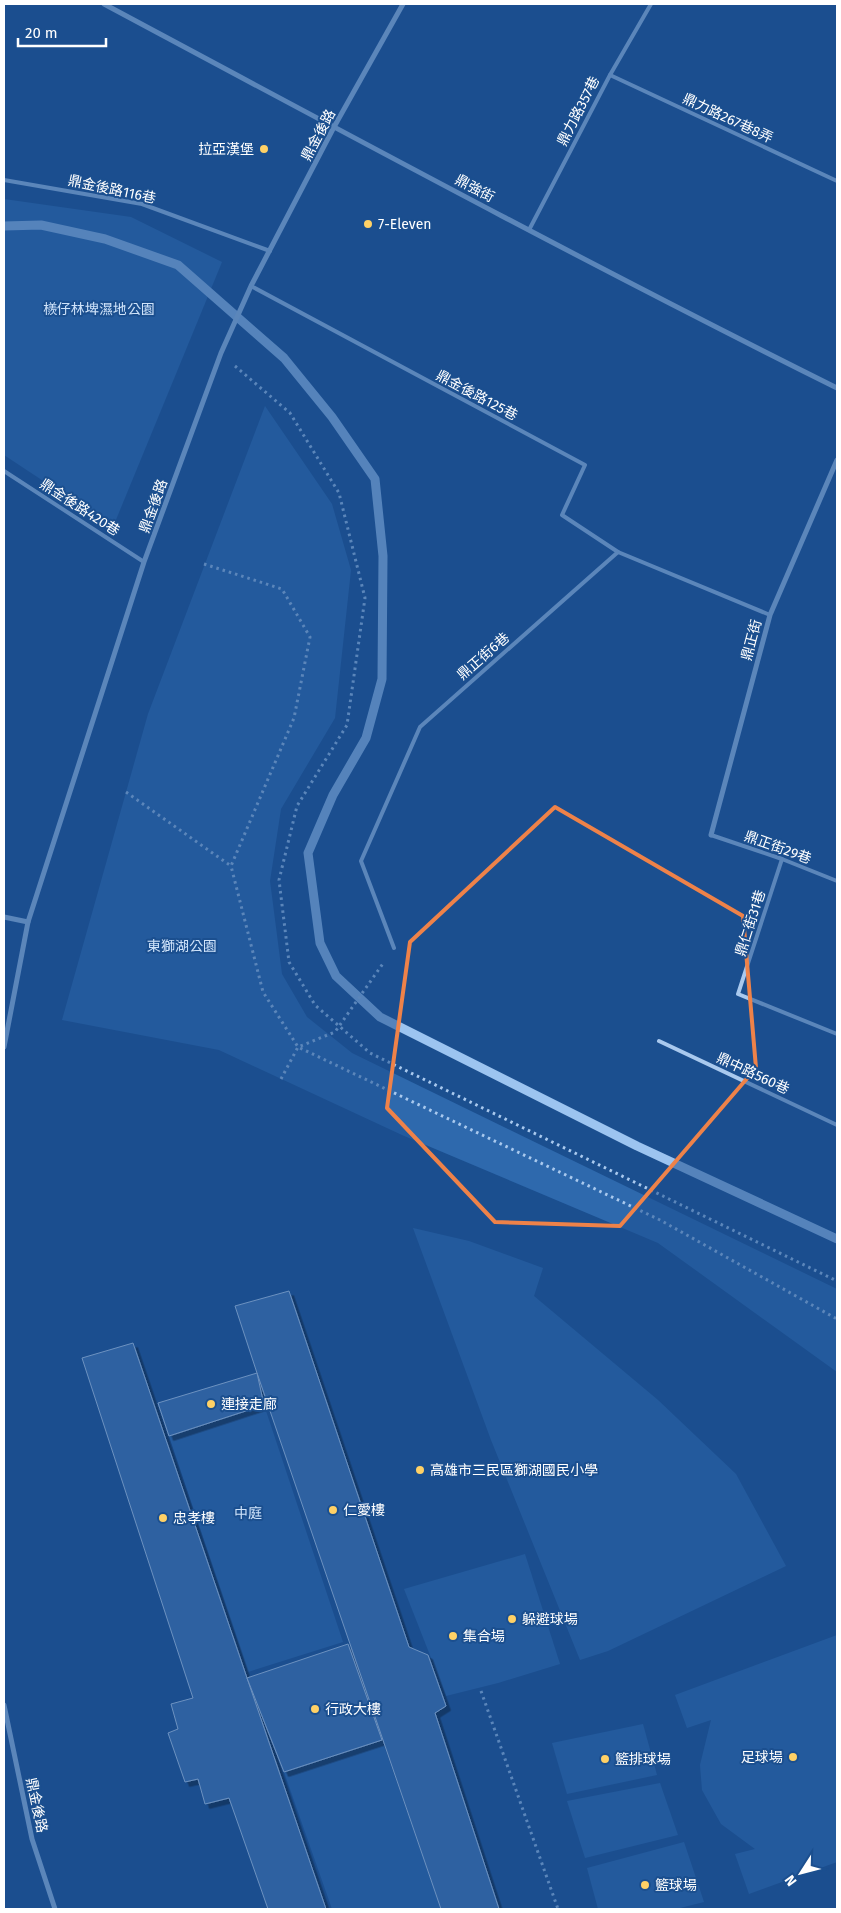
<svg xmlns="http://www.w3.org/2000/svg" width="841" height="1913" viewBox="0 0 841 1913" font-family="'Fira Sans','Noto Sans TC',sans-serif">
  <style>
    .green { fill: #2e69ad }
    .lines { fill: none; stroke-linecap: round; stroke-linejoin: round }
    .stream { stroke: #9cc4f0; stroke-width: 9 }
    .building { fill: #4478b7; stroke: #cfe3fa; filter: url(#shadow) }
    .path { stroke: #a9c9ee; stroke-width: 3; stroke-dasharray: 2.5 4; stroke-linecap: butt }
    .service { stroke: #a9c9ee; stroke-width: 4 }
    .minor { stroke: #a9c9ee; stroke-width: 5 }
    .marked { fill: none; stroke: #ee8249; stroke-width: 4; stroke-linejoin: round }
    .poi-dot { fill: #ffd166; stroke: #1b4f8f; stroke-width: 2 }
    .labels { text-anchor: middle; stroke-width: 4; stroke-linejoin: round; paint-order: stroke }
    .street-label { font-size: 14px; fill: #fff; stroke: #1b4f8f }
    .poi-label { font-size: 14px; fill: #fff; stroke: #1b4f8f; text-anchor: start }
    .park-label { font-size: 14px; fill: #cfe3fa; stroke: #1b4f8f }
  </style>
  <defs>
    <filter id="shadow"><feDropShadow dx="4.5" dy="4.5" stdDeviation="0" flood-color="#0009"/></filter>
  </defs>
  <rect width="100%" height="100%" fill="#1b4f8f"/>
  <g class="green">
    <polygon points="4,199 131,217 222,262 113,527 4,455"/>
    <polygon points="265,406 332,504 351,570 335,718 281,809 270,881 282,974 307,1017 352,1053 837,1289 837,1372 658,1243 402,1135 219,1050 62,1020 148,714"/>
    <polygon points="413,1228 469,1241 543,1268 534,1296 658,1400 736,1474 786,1566 608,1651 580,1660 491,1440"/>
    <polygon points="264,1405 343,1642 248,1672 169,1436"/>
    <polygon points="525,1554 560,1664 498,1683 446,1696 404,1589"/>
    <polygon points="837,1635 837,1862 749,1894 735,1854 755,1849 721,1824 702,1790 700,1765 711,1720 687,1728 675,1695"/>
    <polygon points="643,1724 657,1775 567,1794 552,1743"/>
    <polygon points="382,1740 441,1909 332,1909 284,1772"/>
    <polygon points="660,1783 678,1835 585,1858 567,1801"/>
    <polygon points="684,1842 704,1902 676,1909 598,1909 587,1868"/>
  </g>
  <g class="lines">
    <polyline class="stream" points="4,226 41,225 105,239 178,265 284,358 332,417 375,479 383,556 382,679 366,738 333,795 308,853 320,943 336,976 380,1017 637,1146 837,1239"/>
  </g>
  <g class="building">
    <polygon points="289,1291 409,1647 428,1655 446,1706 435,1713 499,1909 441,1909 257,1373 235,1306"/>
    <polygon points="133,1343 247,1678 326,1909 268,1909 229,1798 205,1804 198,1779 185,1782 168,1733 178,1729 171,1704 193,1698 82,1358"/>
    <polygon points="257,1373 264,1405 169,1436 158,1403"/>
    <polygon points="348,1644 382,1740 284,1772 247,1678"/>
  </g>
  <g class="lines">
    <g class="path">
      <polyline points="235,366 290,413 339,493 365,598 347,725 297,806 279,880 289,962 315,1005 370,1053 837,1281"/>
      <polyline points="204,564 282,589 310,637 294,718 231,866 263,992 298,1047 660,1220 837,1319"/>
      <polyline points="126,792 231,866"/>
      <polyline points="281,1079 298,1047 335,1032 384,962"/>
      <polyline points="481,1691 558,1909"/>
    </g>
    <g class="service">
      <polyline points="610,75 837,181"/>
      <polyline points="4,180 142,204 270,251"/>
      <polyline points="529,230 610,75 651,4"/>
      <polyline points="251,286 585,465 562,515 618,552"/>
      <polyline points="4,471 144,562"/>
      <polyline points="711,835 782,859 837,881"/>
      <polyline points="782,859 738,994 837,1034"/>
      <polyline points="394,948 361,861 420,727 618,552 770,615"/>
      <polyline points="659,1041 837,1125"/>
    </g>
    <g class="minor">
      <path d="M104,4C347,134 590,265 837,388"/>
      <polyline points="711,835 770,615 837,460"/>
      <polyline points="4,917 28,922"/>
      <polyline points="4,1047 28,922 144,562 221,353 251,286 334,127 403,4"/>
      <polyline points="4,1705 32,1839 55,1909"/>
    </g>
  </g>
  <path d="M0 0H841V1913H0ZM555,807L743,916L756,1068L620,1226L495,1222L387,1108L410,942Z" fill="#1b4f8f" fill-opacity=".55" fill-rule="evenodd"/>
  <path class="marked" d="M555,807L743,916L756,1068L620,1226L495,1222L387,1108L410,942Z"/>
  <g class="poi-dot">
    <circle cx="264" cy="149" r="5"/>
    <circle cx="368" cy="224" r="5"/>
    <circle cx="211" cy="1404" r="5"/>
    <circle cx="420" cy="1470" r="5"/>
    <circle cx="333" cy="1510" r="5"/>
    <circle cx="163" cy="1518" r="5"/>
    <circle cx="512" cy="1619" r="5"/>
    <circle cx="453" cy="1636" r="5"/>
    <circle cx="315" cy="1709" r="5"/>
    <circle cx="793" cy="1757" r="5"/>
    <circle cx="605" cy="1759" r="5"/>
    <circle cx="645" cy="1885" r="5"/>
  </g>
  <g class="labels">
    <g class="street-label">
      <text transform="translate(578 111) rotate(-63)" y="5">鼎力路357巷</text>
      <text transform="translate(728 118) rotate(25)" y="5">鼎力路267巷8弄</text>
      <text transform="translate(318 135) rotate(-62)" y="5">鼎金後路</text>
      <text transform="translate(475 188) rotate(28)" y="5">鼎強街</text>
      <text transform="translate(112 189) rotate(12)" y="5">鼎金後路116巷</text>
      <text transform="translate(477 395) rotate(28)" y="5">鼎金後路125巷</text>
      <text transform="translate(153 506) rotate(-70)" y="5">鼎金後路</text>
      <text transform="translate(80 507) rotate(33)" y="5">鼎金後路420巷</text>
      <text transform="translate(751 640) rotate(-75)" y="5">鼎正街</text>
      <text transform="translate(483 656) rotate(-41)" y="5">鼎正街6巷</text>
      <text transform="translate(778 847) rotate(20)" y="5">鼎正街29巷</text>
      <text transform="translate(750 923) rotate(-72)" y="5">鼎仁街31巷</text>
      <text transform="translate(753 1073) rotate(25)" y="5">鼎中路560巷</text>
      <text transform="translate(37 1805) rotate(78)" y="5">鼎金後路</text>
    </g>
    <g class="poi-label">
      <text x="254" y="154" text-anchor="end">拉亞漢堡</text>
      <text x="378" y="229">7-Eleven</text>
      <text x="221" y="1409">連接走廊</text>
      <text x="430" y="1475">高雄市三民區獅湖國民小學</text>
      <text x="343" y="1515">仁愛樓</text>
      <text x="173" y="1523">忠孝樓</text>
      <text x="522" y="1624">躲避球場</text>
      <text x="463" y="1641">集合場</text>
      <text x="325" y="1714">行政大樓</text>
      <text x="783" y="1762" text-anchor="end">足球場</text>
      <text x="615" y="1764">籃排球場</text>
      <text x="655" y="1890">籃球場</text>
    </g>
    <g class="park-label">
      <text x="99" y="314">檨仔林埤濕地公園</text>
      <text x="182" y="951">東獅湖公園</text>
      <text x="248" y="1518">中庭</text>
    </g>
  </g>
  <rect width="841" height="1913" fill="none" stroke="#ffffff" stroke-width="10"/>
  <g transform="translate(801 1873) rotate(234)" stroke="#1b4f8f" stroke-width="4" paint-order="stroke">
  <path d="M0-4L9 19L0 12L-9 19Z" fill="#ffffff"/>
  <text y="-8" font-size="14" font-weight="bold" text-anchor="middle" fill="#ffffff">N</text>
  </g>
  <path d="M18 38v8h88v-8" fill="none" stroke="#ffffff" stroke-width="2.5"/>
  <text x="25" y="38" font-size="15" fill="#ffffff" stroke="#1b4f8f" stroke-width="4" paint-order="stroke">20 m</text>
</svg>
